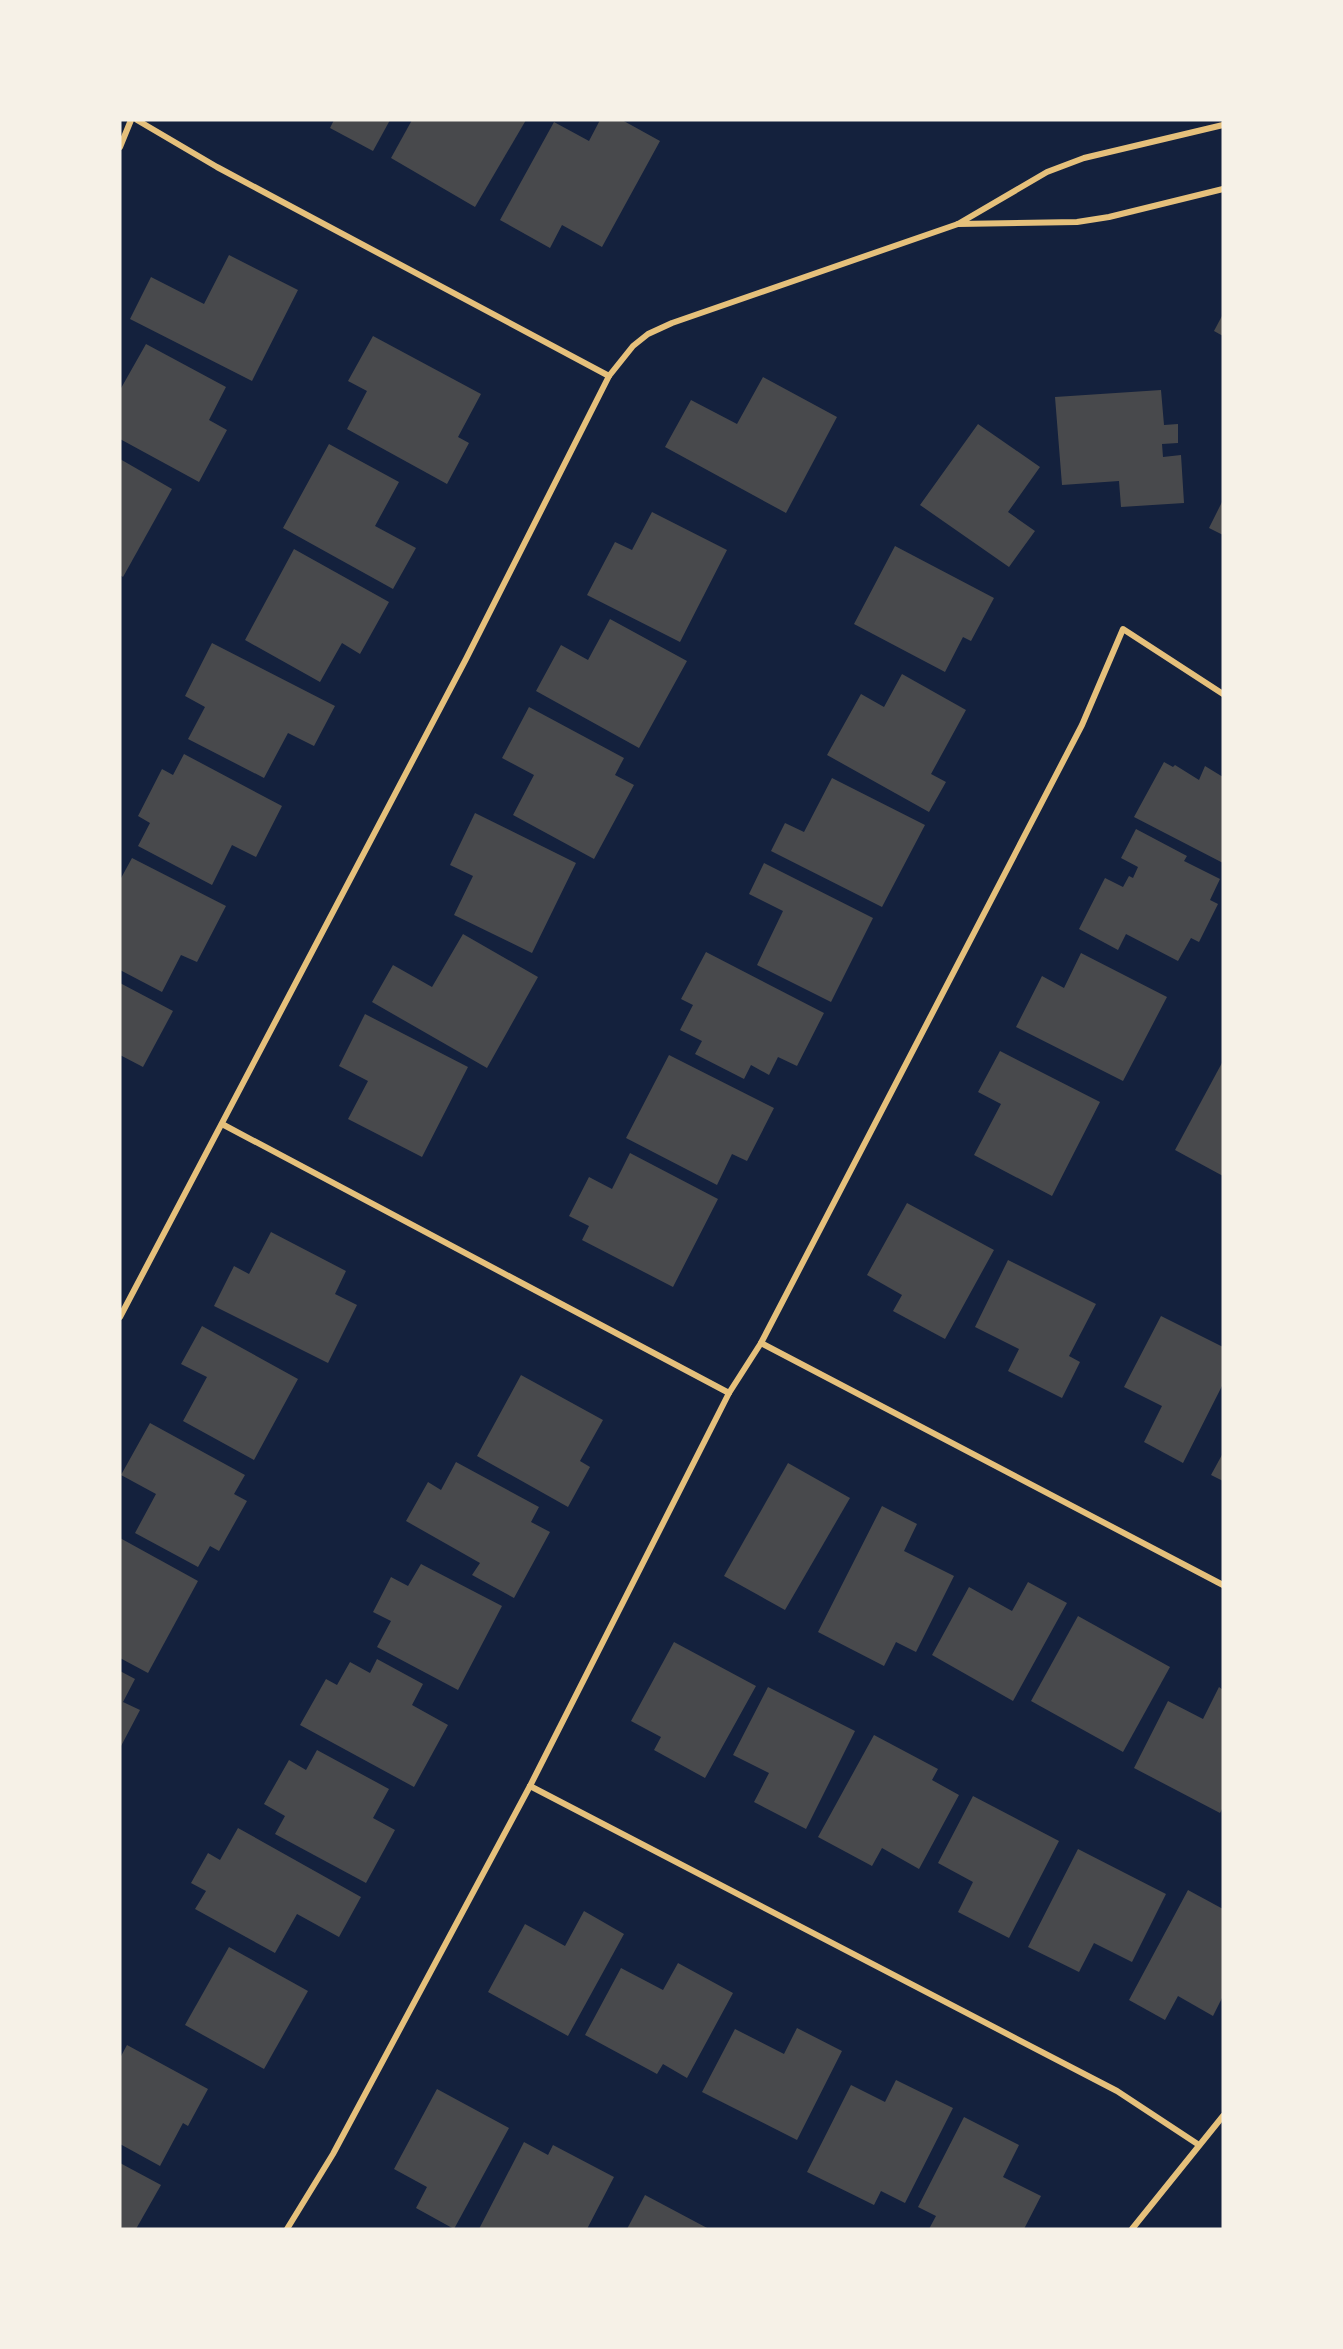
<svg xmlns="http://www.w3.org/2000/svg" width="1343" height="2349" viewBox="0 0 1343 2349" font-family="'Roboto Condensed',sans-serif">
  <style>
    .building { fill: #48494c }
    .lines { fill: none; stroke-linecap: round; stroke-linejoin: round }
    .minor { stroke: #e5c07b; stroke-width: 6 }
  </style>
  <rect width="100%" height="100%" fill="#14213d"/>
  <g class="building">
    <polygon points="334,120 390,120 373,151 330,128"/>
    <polygon points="412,120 526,120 475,207 391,158"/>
    <polygon points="600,120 622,120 660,141 602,247 562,225 550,248 500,220 554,122 589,141"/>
    <polygon points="229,255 298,290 252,381 130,319 151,277 204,304"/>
    <polygon points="1223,314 1223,336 1214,331"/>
    <polygon points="373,336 481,394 458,437 469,443 447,484 347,429 367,391 348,381"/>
    <polygon points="146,344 226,387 209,420 227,430 199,482 120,439 120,390"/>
    <polygon points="763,377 837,417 786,513 665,447 691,400 737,424"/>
    <polygon points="1161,390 1164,425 1178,424 1178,443 1162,444 1163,457 1181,455 1184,503 1121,507 1119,481 1062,485 1055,397"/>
    <polygon points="978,424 1040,467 1008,512 1035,531 1009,567 920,505"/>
    <polygon points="329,444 399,482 375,526 416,548 393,589 283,528"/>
    <polygon points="120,459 172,489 123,577 120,575"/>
    <polygon points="1223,500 1223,535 1209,528"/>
    <polygon points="652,512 727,550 680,642 587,595 615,542 632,550"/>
    <polygon points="895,546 994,598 971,641 963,637 945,672 854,624"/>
    <polygon points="294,549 389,602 360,654 342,643 320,682 245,640"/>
    <polygon points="610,619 687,661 639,748 536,691 561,645 588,660"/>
    <polygon points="212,643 335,706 314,746 288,733 264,778 188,739 205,707 185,696"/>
    <polygon points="902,674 966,710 931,774 946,782 929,812 827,755 861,694 884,707"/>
    <polygon points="529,707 624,758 615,775 634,785 594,859 513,815 534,775 502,758"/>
    <polygon points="184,754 282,806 256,857 232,845 212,885 138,846 150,823 138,816 162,769 173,775"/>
    <polygon points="1164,762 1173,767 1175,765 1199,780 1205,766 1223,777 1223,863 1134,817"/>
    <polygon points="832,778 925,825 882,907 771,851 785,823 804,832"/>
    <polygon points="475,813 576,863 532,953 454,915 473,876 450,865"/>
    <polygon points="1136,829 1187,856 1184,861 1220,879 1210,900 1218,904 1199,942 1191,938 1178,961 1126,934 1118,950 1079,929 1105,878 1123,887 1129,876 1133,878 1138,867 1121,858"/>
    <polygon points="132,858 226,906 197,962 181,955 162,992 120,970 120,880"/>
    <polygon points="764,863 873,918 831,1002 757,965 783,911 749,894"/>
    <polygon points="463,934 538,977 487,1068 372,1002 393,965 432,987"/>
    <polygon points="706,952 824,1013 797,1066 778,1057 769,1075 751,1065 744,1079 695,1054 702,1041 680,1030 693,1005 681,999"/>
    <polygon points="1081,953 1167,997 1123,1081 1016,1027 1042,976 1064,988"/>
    <polygon points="120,983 173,1011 143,1067 120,1055"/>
    <polygon points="365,1014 468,1067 422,1157 348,1119 368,1081 339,1066"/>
    <polygon points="1000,1051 1100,1102 1052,1196 974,1155 1001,1104 978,1092"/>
    <polygon points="669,1055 774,1108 747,1161 732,1154 717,1185 626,1138"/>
    <polygon points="1223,1061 1223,1176 1175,1150"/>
    <polygon points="630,1153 718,1199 673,1287 582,1240 589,1226 569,1216 589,1177 612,1189"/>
    <polygon points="907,1203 994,1250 945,1339 893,1311 902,1295 867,1275"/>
    <polygon points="271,1232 346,1271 335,1294 357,1305 328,1363 214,1306 234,1266 249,1274"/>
    <polygon points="1008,1260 1096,1304 1069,1356 1080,1362 1062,1398 1008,1371 1019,1349 975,1327"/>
    <polygon points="1161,1316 1223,1347 1223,1384 1183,1463 1144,1442 1162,1406 1124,1387"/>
    <polygon points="202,1326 298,1379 254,1460 183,1421 207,1377 181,1364"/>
    <polygon points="521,1375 603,1420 580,1461 590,1467 568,1507 477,1456"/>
    <polygon points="150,1423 245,1475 234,1494 247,1501 219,1551 210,1546 198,1567 135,1533 156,1494 121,1475"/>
    <polygon points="1223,1453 1223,1481 1211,1475"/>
    <polygon points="456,1462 539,1507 531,1522 550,1532 514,1598 472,1575 480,1563 406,1521 428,1482 441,1490"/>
    <polygon points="788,1463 850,1498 785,1610 724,1576"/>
    <polygon points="882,1506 917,1524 904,1551 954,1576 916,1652 896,1642 884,1666 818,1632"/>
    <polygon points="120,1538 198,1581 148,1673 120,1658"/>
    <polygon points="421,1564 502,1606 458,1690 377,1647 391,1621 373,1612 391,1577 408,1586"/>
    <polygon points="1028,1582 1067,1603 1013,1701 932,1655 969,1587 1012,1611"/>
    <polygon points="1078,1616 1170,1667 1123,1752 1031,1701"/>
    <polygon points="674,1642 756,1686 705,1778 654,1750 661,1737 631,1721"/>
    <polygon points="377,1659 423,1684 412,1705 448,1725 414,1787 300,1725 326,1679 337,1685 350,1662 370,1673"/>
    <polygon points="120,1671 135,1679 123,1702 140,1710 120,1748"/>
    <polygon points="768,1687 855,1731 806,1829 754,1802 769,1773 733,1755"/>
    <polygon points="1219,1687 1223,1690 1223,1807 1220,1813 1134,1768 1168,1701 1203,1719"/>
    <polygon points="874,1735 938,1769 932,1780 959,1795 919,1869 882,1848 872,1866 818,1837"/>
    <polygon points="317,1750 389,1789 373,1818 395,1830 366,1883 275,1834 285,1816 264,1804 289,1760 306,1770"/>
    <polygon points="973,1796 1059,1841 1009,1938 958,1912 973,1882 938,1863"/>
    <polygon points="238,1828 361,1897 339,1937 297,1914 275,1953 195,1909 206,1891 191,1883 208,1853 220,1860"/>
    <polygon points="1078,1849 1166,1894 1132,1962 1094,1943 1079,1972 1028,1947"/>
    <polygon points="1188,1890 1223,1909 1223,1996 1213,2016 1178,1996 1165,2020 1129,2000"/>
    <polygon points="584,1911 624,1934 568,2036 488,1992 525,1924 565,1946"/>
    <polygon points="229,1947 308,1991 264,2069 185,2025"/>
    <polygon points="678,1963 733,1993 687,2078 663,2064 657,2074 585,2035 621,1968 663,1990"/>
    <polygon points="797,2028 842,2051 797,2140 702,2092 735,2029 784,2054"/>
    <polygon points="127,2045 208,2089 188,2126 183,2123 160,2166 120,2144 120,2058"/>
    <polygon points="896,2080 953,2108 905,2203 881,2191 874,2205 807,2172 851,2085 885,2102"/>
    <polygon points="437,2089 509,2128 454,2229 416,2208 427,2187 394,2169"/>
    <polygon points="964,2117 1019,2145 1003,2177 1041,2196 1024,2229 929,2229 936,2216 918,2207"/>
    <polygon points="524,2142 548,2155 553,2145 614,2177 587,2229 479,2229"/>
    <polygon points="120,2163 161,2185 136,2229 120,2229"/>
    <polygon points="645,2195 709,2229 627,2229"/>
  </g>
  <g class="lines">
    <g class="minor">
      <polyline points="137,120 217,167 609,376"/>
      <polyline points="120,147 131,120"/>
      <polyline points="958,224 1077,222 1109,217 1223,189"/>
      <polyline points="222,1124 729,1393"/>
      <polyline points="120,1317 466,659 609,376 633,346 648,334 672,323 958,224 1047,172 1084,158 1223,125"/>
      <polyline points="761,1343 1223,1585"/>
      <polyline points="530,1786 1117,2091 1199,2145"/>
      <polyline points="287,2229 333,2154 530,1786 729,1393 761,1343 1082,725 1123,629 1223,694"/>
      <polyline points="1132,2229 1223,2116"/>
    </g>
  </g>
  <rect width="1343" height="2349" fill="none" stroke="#f6f1e7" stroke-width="243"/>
</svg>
